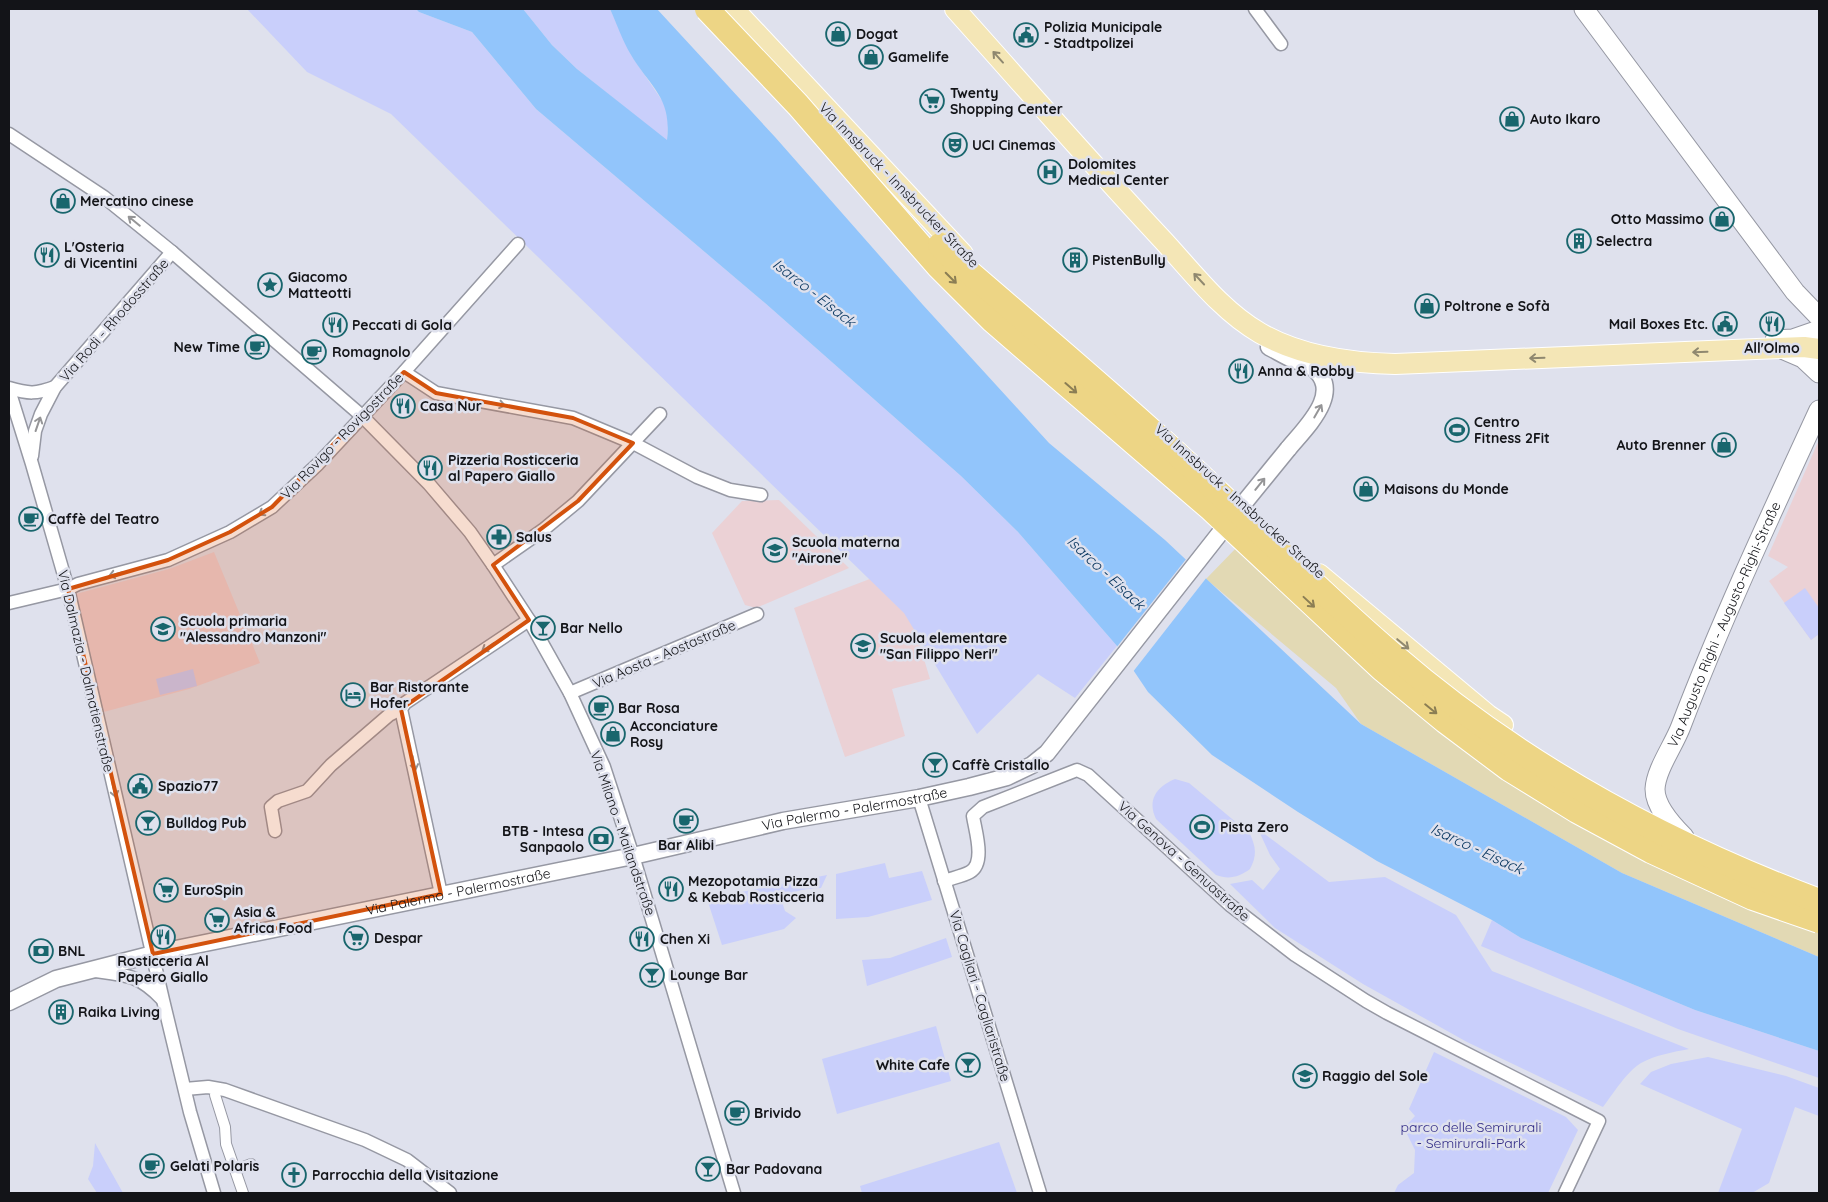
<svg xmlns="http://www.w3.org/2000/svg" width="1828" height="1202" viewBox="0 0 1828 1202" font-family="Quicksand,sans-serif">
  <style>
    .education { fill: #ebd1d5 }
    .green { fill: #c9cffb }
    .sand { fill: #e2d9b4 }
    .water { fill: #92c5fb }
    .pier { fill: #dfe1ed }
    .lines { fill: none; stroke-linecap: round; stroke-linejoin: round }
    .pedestrian-casing { stroke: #9698a3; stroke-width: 12 }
    .minor-casing { stroke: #9698a3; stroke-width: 15 }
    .tertiary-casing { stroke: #9698a3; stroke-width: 19 }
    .secondary-casing { stroke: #9698a3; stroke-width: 21 }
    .primary-casing { stroke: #fff; stroke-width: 22 }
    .pedestrian { stroke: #fff; stroke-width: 10 }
    .minor { stroke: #fff; stroke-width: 12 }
    .tertiary { stroke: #fff; stroke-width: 16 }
    .secondary { stroke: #fff; stroke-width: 19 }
    .primary { stroke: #f4e6b6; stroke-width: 20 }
    .tertiary-bridge-casing { stroke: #9698a3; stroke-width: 19; stroke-linecap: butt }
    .motorway-bridge-casing { stroke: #fff; stroke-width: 26; stroke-linecap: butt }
    .tertiary-bridge { stroke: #fff; stroke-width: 16 }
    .motorway-bridge { stroke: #edd585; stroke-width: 24 }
    .oneway { stroke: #8f886f }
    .oneway2 { stroke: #959597 }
    .oneway3 { stroke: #8b7e54 }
    .marked { fill: #d3520d; fill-opacity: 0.2; stroke: #d3520d; stroke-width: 4; stroke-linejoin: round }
    .labels { text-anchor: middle; stroke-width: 5; stroke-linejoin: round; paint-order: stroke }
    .poi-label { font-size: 14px; font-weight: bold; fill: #131418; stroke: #dfe1ed; text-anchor: start }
    .street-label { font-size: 14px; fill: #131418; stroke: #dfe1ed }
    .park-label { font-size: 14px; fill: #302a86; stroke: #dfe1ed }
    .water-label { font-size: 15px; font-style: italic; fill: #03325c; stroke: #dfe1ed }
  </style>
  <rect width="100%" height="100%" fill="#dfe1ed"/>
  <g class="education">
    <polygon points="1819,440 1819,634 1811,640 1769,581 1788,567 1768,556"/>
    <polygon points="779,500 849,568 756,608 745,605 712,533 742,501"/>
    <polygon points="214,552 260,663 189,689 100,713 72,595 169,569"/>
    <polygon points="875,577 910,613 930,679 892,689 905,736 845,757 794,608"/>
  </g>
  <g class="green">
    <polygon points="247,9 416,9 419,12 472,32 536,109 765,303 961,476 1018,532 1117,646 1075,698 1038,674 977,734 904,613 391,114 307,72"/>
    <polygon points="523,9 610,9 631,55 665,105 668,123 667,141 577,69 552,45"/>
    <polygon points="1805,588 1819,608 1819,634 1811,640 1784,603"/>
    <polygon points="193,669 197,686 160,695 156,679"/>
    <path d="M1175,779L1189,783L1250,834C1256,847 1257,856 1250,869C1239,877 1229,880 1216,875L1156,819C1147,800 1156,787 1175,779Z"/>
    <path d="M1258,829L1329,882L1385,877L1456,915L1492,971L1689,1049C1673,1052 1656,1055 1641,1063C1627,1071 1613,1094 1603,1107L1467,1042L1363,984L1275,928L1230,884L1252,880L1263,890L1280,869L1270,855Z"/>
    <polygon points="885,863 889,878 922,871 932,900 868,917 836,919 836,874"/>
    <path d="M827,875L821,888C807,889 796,889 784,898L783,905L785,911L796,918L784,929L722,945L707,899Z"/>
    <polygon points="1492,920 1521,938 1695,1010 1819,1051 1819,1078 1678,1029 1481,946"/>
    <polygon points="946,938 952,957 867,986 862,960 890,958"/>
    <polygon points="936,1026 951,1081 837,1114 822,1059"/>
    <polygon points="1434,1052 1566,1117 1578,1130 1548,1193 1394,1193 1398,1185 1414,1173 1415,1150 1404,1128 1415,1116 1409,1109"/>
    <polygon points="1708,1057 1786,1076 1819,1088 1819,1116 1795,1107 1769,1183 1752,1193 1718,1193 1742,1129 1640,1084 1651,1072 1671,1064"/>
    <polygon points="999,1142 1017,1193 862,1193 860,1186"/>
    <polygon points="95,1143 123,1193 97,1193 88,1179 93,1166"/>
  </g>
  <polygon class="sand" points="1239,545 1381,675 1819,930 1819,957 1622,873 1361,724 1336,688 1206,579"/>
  <path class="water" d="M416,9H523L552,45L577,69L667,140C672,97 650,87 631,55C622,40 617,24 610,9H657L775,137L923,305L1049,443L1165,540L1361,724L1622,873L1819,957V1051L1695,1010L1521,938L1492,920L1377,861L1298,812L1212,755L1148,692L1117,646L1018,532L961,476L765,303L536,109L472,32L419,12Z"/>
  <polygon class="pier" points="1187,558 1207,577 1132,673 1116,648"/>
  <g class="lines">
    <g class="pedestrian-casing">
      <g id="pedestrian">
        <polyline points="215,1095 225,1127 226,1144 243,1193"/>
        <polyline points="235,1170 251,1164"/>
      </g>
    </g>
    <g class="minor-casing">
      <g id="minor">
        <polyline points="1255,9 1281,44"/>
        <polyline points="9,134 104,197 172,252 362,416 429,484 470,532 493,565 529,620 570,693 604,767 633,856 734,1193"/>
        <polyline points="404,372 436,393 573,418 633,443 697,477 730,490 761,495"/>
        <path d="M9,388C29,394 36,394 55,387"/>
        <polyline points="9,390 32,464 68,589 163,1000 190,1112 214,1193"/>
        <polyline points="32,456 35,431 41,414 55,387 172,252"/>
        <polyline points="493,565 543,530 578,501 660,414"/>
        <polyline points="9,603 68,589 78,584 168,560 230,532 272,507 318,464 404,372 518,244"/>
        <polyline points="570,693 757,614"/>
        <polyline points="919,798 1040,1193"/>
        <polyline points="275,831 271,807 278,801 307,791 331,765 389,715 401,709"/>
        <path d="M944,881C952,878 963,876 970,872C986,863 975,830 973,816L983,807L1077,770L1088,775L1230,905L1295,955L1366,1001L1387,1013L1599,1121L1565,1193"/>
        <polyline points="441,894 401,709 405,703 529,620"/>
        <path d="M95,971C127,975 139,975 162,999"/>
        <polyline points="185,1089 208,1087 225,1090 365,1140 407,1160 450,1193"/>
      </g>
    </g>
    <g class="tertiary-casing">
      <g id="tertiary">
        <path d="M1269,347C1277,351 1285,356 1294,360C1300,362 1306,363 1312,367C1345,392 1305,428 1288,449"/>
        <path id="s1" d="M9,1002L56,979L161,952L633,856L783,821L919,798L969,787L1007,777L1032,765L1047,753L1231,519"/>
      </g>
    </g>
    <g class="secondary-casing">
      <g id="secondary">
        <polyline points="1584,9 1795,292 1819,317"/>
        <polyline points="1775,340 1793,339 1819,330"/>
        <polyline points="1782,349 1803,358 1819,373"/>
        <path id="s2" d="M1684,837C1672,825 1655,807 1655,789C1656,769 1674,745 1681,726C1722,619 1771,514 1819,410"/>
      </g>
    </g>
    <g class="primary-casing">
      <g id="primary">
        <polyline points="734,9 963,254"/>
        <path d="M955,9C1023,85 1090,162 1160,237C1191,270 1220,310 1260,333C1300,356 1350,363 1395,364L1804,347L1819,349"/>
        <polyline points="1319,574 1488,715 1503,725"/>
      </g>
    </g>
    <use href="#pedestrian" class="pedestrian"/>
    <use href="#minor" class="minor"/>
    <use href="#tertiary" class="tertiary"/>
    <use href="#secondary" class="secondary"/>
    <use href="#primary" class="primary"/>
    <g class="tertiary-bridge-casing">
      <polyline id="tertiary-bridge" points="1231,519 1288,449"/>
    </g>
    <g class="motorway-bridge-casing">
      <g id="motorway-bridge">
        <polyline points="707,9 798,105 938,266 993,321 1211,509 1382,669 1445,721 1509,769 1577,811 1651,851 1753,898 1819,921"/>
        <path d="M940,245L948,254C1024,320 1102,385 1176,453C1249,520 1318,591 1393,655C1519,764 1664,843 1819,901"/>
      </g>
    </g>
    <use href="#tertiary-bridge" class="tertiary-bridge"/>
    <use href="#motorway-bridge" class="motorway-bridge"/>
  </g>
  <defs><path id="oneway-shaft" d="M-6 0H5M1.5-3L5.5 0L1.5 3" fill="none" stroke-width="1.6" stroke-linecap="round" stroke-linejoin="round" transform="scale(1.25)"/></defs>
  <g class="oneway">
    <use href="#oneway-shaft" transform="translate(998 57) rotate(-132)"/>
    <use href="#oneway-shaft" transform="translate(1199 279) rotate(-133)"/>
    <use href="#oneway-shaft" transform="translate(1700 352) rotate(178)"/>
    <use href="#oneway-shaft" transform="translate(1537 358) rotate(178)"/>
    <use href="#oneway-shaft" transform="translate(1403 644) rotate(40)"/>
  </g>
  <g class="oneway2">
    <use href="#oneway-shaft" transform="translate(134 221) rotate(-141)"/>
    <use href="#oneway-shaft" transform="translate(498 404) rotate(11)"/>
    <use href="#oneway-shaft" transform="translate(1318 411) rotate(-60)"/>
    <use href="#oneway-shaft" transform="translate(38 424) rotate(-71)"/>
    <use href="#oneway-shaft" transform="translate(1260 484) rotate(-51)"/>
    <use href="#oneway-shaft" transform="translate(265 511) rotate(149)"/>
    <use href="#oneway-shaft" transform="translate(116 574) rotate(165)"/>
    <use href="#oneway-shaft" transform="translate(488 647) rotate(146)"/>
    <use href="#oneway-shaft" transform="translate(414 763) rotate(78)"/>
    <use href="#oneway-shaft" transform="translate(114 790) rotate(77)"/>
  </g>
  <g class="oneway3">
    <use href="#oneway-shaft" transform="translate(951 278) rotate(45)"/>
    <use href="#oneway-shaft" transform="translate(1071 388) rotate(41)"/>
    <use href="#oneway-shaft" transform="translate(1309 602) rotate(43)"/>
    <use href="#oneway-shaft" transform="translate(1431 709) rotate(39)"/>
  </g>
  <path class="marked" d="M404,372L436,393L573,418L633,443L578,501L493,565L529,620L401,709L441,894L153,954L68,589L168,560L230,532L272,507Z"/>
  <defs>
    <g id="shop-ring" transform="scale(1.25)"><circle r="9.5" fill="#dfe1ed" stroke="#19666d" stroke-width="1.5"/><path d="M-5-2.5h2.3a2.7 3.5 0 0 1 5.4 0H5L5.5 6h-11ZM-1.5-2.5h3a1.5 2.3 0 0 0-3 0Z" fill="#19666d"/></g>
    <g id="civic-ring" transform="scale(1.25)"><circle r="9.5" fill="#dfe1ed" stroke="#19666d" stroke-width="1.5"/><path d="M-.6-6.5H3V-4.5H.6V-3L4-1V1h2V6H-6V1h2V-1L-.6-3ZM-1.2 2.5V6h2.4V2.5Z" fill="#19666d"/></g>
    <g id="supermarket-ring" transform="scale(1.25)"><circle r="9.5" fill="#dfe1ed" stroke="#19666d" stroke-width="1.5"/><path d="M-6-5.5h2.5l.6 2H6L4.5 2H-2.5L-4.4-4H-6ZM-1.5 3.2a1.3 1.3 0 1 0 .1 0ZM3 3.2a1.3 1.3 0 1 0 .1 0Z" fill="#19666d"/></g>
    <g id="theatre-ring" transform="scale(1.25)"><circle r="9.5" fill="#dfe1ed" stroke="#19666d" stroke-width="1.5"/><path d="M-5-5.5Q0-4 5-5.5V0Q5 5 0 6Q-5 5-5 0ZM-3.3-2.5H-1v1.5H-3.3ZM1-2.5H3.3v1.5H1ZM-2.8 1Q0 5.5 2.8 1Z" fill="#19666d"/></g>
    <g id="hospital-ring" transform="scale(1.25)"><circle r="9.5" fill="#dfe1ed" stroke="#19666d" stroke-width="1.5"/><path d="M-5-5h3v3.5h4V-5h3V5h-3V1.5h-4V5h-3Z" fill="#19666d"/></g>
    <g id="building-ring" transform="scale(1.25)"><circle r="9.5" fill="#dfe1ed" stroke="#19666d" stroke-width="1.5"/><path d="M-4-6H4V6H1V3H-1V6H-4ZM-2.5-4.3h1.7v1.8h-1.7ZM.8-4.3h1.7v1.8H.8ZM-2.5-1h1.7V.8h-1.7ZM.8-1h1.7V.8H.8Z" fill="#19666d"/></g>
    <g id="restaurant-ring" transform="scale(1.25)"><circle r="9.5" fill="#dfe1ed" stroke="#19666d" stroke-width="1.5"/><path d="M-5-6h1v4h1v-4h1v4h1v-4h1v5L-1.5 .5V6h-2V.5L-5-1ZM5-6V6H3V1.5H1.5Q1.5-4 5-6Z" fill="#19666d"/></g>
    <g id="sight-ring" transform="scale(1.25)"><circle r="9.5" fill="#dfe1ed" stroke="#19666d" stroke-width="1.5"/><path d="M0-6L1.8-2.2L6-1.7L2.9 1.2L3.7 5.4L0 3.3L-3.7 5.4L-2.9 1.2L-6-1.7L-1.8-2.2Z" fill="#19666d"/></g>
    <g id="cafe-ring" transform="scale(1.25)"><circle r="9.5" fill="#dfe1ed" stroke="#19666d" stroke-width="1.5"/><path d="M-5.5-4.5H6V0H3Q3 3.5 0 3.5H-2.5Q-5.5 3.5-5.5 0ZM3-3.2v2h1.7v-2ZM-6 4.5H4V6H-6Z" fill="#19666d"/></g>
    <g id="stadium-ring" transform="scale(1.25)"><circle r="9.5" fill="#dfe1ed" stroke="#19666d" stroke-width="1.5"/><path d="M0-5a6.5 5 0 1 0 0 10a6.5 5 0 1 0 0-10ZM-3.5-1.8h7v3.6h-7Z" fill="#19666d"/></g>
    <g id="pharmacy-ring" transform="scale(1.25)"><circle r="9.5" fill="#dfe1ed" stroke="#19666d" stroke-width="1.5"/><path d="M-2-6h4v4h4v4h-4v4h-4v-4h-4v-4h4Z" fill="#19666d"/></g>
    <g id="school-ring" transform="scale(1.25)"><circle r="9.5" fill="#dfe1ed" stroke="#19666d" stroke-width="1.5"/><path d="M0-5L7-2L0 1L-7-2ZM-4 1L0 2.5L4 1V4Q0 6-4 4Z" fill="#19666d"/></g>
    <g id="bar-ring" transform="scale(1.25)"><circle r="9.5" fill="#dfe1ed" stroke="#19666d" stroke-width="1.5"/><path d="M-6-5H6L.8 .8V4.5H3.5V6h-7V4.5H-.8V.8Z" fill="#19666d"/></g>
    <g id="hotel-ring" transform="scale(1.25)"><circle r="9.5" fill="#dfe1ed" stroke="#19666d" stroke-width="1.5"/><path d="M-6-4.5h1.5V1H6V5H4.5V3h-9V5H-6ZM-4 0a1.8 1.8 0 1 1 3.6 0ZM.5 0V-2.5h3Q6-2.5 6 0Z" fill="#19666d"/></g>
    <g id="bank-ring" transform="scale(1.25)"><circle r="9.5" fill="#dfe1ed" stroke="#19666d" stroke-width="1.5"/><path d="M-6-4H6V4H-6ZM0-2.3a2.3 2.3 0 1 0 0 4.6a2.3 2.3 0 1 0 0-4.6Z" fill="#19666d"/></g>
    <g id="church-ring" transform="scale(1.25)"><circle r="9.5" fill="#dfe1ed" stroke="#19666d" stroke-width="1.5"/><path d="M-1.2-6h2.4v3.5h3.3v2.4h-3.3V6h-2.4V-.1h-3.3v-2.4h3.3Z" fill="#19666d"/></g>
  </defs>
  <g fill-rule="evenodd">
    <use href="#shop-ring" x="838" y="34"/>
    <use href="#civic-ring" x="1026" y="35"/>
    <use href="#shop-ring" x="871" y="57"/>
    <use href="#supermarket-ring" x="932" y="101"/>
    <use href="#shop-ring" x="1512" y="119"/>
    <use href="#theatre-ring" x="955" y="145"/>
    <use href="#hospital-ring" x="1050" y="172"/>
    <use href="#shop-ring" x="63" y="201"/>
    <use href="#shop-ring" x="1722" y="219"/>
    <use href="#building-ring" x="1579" y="241"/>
    <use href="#restaurant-ring" x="47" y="255"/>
    <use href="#building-ring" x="1075" y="260"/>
    <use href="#sight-ring" x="270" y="285"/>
    <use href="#shop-ring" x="1427" y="306"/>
    <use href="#civic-ring" x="1725" y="324"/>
    <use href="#restaurant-ring" x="1772" y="324"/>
    <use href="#restaurant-ring" x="335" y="325"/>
    <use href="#cafe-ring" x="257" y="347"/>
    <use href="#cafe-ring" x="314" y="352"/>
    <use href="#restaurant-ring" x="1241" y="371"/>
    <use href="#restaurant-ring" x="403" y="406"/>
    <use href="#stadium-ring" x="1457" y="430"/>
    <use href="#shop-ring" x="1724" y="445"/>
    <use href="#restaurant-ring" x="430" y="468"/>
    <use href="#shop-ring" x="1366" y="489"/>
    <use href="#cafe-ring" x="31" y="519"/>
    <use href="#pharmacy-ring" x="499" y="537"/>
    <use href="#school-ring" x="775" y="550"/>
    <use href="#bar-ring" x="543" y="628"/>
    <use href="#school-ring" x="163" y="629"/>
    <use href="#school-ring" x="863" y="646"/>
    <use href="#hotel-ring" x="353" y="695"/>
    <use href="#cafe-ring" x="601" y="708"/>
    <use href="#shop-ring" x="613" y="734"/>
    <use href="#bar-ring" x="935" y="765"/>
    <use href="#civic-ring" x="140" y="786"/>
    <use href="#cafe-ring" x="686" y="821"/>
    <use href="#bar-ring" x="148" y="823"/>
    <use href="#stadium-ring" x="1202" y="827"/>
    <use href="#bank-ring" x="601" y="839"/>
    <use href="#restaurant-ring" x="671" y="889"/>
    <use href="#supermarket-ring" x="166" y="890"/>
    <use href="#supermarket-ring" x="217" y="920"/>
    <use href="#restaurant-ring" x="163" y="937"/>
    <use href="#supermarket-ring" x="356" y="938"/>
    <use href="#restaurant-ring" x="642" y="939"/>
    <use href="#bank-ring" x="41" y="951"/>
    <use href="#bar-ring" x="652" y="975"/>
    <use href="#building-ring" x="61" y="1012"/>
    <use href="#bar-ring" x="968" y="1065"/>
    <use href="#school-ring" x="1305" y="1076"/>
    <use href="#cafe-ring" x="737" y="1113"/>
    <use href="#cafe-ring" x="152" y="1166"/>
    <use href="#bar-ring" x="708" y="1169"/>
    <use href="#church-ring" x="294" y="1175"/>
  </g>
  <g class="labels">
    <g class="poi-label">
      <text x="1044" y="32">Polizia Municipale<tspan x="1044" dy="16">- Stadtpolizei</tspan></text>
      <text x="856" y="39">Dogat</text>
      <text x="888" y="62">Gamelife</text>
      <text x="950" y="98">Twenty<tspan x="950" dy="16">Shopping Center</tspan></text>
      <text x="1530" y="124">Auto Ikaro</text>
      <text x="972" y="150">UCI Cinemas</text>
      <text x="1068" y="169">Dolomites<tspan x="1068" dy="16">Medical Center</tspan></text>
      <text x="80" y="206">Mercatino cinese</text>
      <text x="1704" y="224" text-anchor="end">Otto Massimo</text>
      <text x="1596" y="246">Selectra</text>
      <text x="64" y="252">L'Osteria<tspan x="64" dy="16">di Vicentini</tspan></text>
      <text x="1092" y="265">PistenBully</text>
      <text x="288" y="282">Giacomo<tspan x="288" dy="16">Matteotti</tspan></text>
      <text x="1444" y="311">Poltrone e Sofà</text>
      <text x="1708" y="329" text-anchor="end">Mail Boxes Etc.</text>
      <text x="352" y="330">Peccati di Gola</text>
      <text x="240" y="352" text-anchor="end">New Time</text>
      <text x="1772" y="353" text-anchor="middle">All'Olmo</text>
      <text x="332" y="357">Romagnolo</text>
      <text x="1258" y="376">Anna &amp; Robby</text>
      <text x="420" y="411">Casa Nur</text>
      <text x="1474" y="427">Centro<tspan x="1474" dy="16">Fitness 2Fit</tspan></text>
      <text x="1706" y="450" text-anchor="end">Auto Brenner</text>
      <text x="448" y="465">Pizzeria Rosticceria<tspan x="448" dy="16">al Papero Giallo</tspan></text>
      <text x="1384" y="494">Maisons du Monde</text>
      <text x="48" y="524">Caffè del Teatro</text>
      <text x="516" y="542">Salus</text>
      <text x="792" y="547">Scuola materna<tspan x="792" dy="16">"Airone"</tspan></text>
      <text x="180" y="626">Scuola primaria<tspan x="180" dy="16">"Alessandro Manzoni"</tspan></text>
      <text x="560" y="633">Bar Nello</text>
      <text x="880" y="643">Scuola elementare<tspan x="880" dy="16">"San Filippo Neri"</tspan></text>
      <text x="370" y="692">Bar Ristorante<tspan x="370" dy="16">Hofer</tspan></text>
      <text x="618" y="713">Bar Rosa</text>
      <text x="630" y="731">Acconciature<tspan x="630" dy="16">Rosy</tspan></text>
      <text x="952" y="770">Caffè Cristallo</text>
      <text x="158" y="791">Spazio77</text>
      <text x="166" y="828">Bulldog Pub</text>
      <text x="1220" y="832">Pista Zero</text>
      <text x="584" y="836" text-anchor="end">BTB - Intesa<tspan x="584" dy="16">Sanpaolo</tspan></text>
      <text x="686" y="850" text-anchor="middle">Bar Alibi</text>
      <text x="688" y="886">Mezopotamia Pizza<tspan x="688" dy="16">&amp; Kebab Rosticceria</tspan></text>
      <text x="184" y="895">EuroSpin</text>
      <text x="234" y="917">Asia &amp;<tspan x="234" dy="16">Africa Food</tspan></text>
      <text x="374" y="943">Despar</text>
      <text x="660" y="944">Chen Xi</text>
      <text x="58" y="956">BNL</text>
      <text x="163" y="966" text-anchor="middle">Rosticceria Al<tspan x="163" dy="16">Papero Giallo</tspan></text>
      <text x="670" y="980">Lounge Bar</text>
      <text x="78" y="1017">Raika Living</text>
      <text x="950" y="1070" text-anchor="end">White Cafe</text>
      <text x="1322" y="1081">Raggio del Sole</text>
      <text x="754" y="1118">Brivido</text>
      <text x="170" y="1171">Gelati Polaris</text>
      <text x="726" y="1174">Bar Padovana</text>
      <text x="312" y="1180">Parrocchia della Visitazione</text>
    </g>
    <g class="street-label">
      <text transform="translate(899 185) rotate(46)" y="5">Via Innsbruck - Innsbrucker Straße</text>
      <text transform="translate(114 320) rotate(-49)" y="5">Via Rodi - Rhodosstraße</text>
      <text transform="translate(342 436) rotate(-46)" y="5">Via Rovigo - Rovigostraße</text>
      <text transform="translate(1240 501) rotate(42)" y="5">Via Innsbruck - Innsbrucker Straße</text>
      <text dy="5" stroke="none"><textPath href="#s2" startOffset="236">Via Augusto Righi - Augusto-Righi-Straße</textPath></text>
      <text transform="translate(664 654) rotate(-23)" y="5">Via Aosta - Aostastraße</text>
      <text transform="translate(86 671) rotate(77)" y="5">Via Dalmazia - Dalmatienstraße</text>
      <text dy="5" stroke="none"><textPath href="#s1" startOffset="869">Via Palermo - Palermostraße</textPath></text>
      <text transform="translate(623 833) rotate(71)" y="5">Via Milano - Mailandstraße</text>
      <text transform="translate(1184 861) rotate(42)" y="5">Via Genova - Genuastraße</text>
      <text dy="5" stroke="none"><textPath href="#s1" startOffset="464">Via Palermo - Palermostraße</textPath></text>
      <text transform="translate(980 996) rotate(73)" y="5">Via Cagliari - Cagliaristraße</text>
    </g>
    <g class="park-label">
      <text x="1471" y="1132">parco delle Semirurali<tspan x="1471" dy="16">- Semirurali-Park</tspan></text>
    </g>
    <g class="water-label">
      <text transform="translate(814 293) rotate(38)" y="5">Isarco - Eisack</text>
      <text transform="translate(1106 573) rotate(43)" y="5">Isarco - Eisack</text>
      <text transform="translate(1477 849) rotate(25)" y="5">Isarco - Eisack</text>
    </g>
  </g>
  <rect width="1828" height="1202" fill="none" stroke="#131418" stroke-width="20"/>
</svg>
